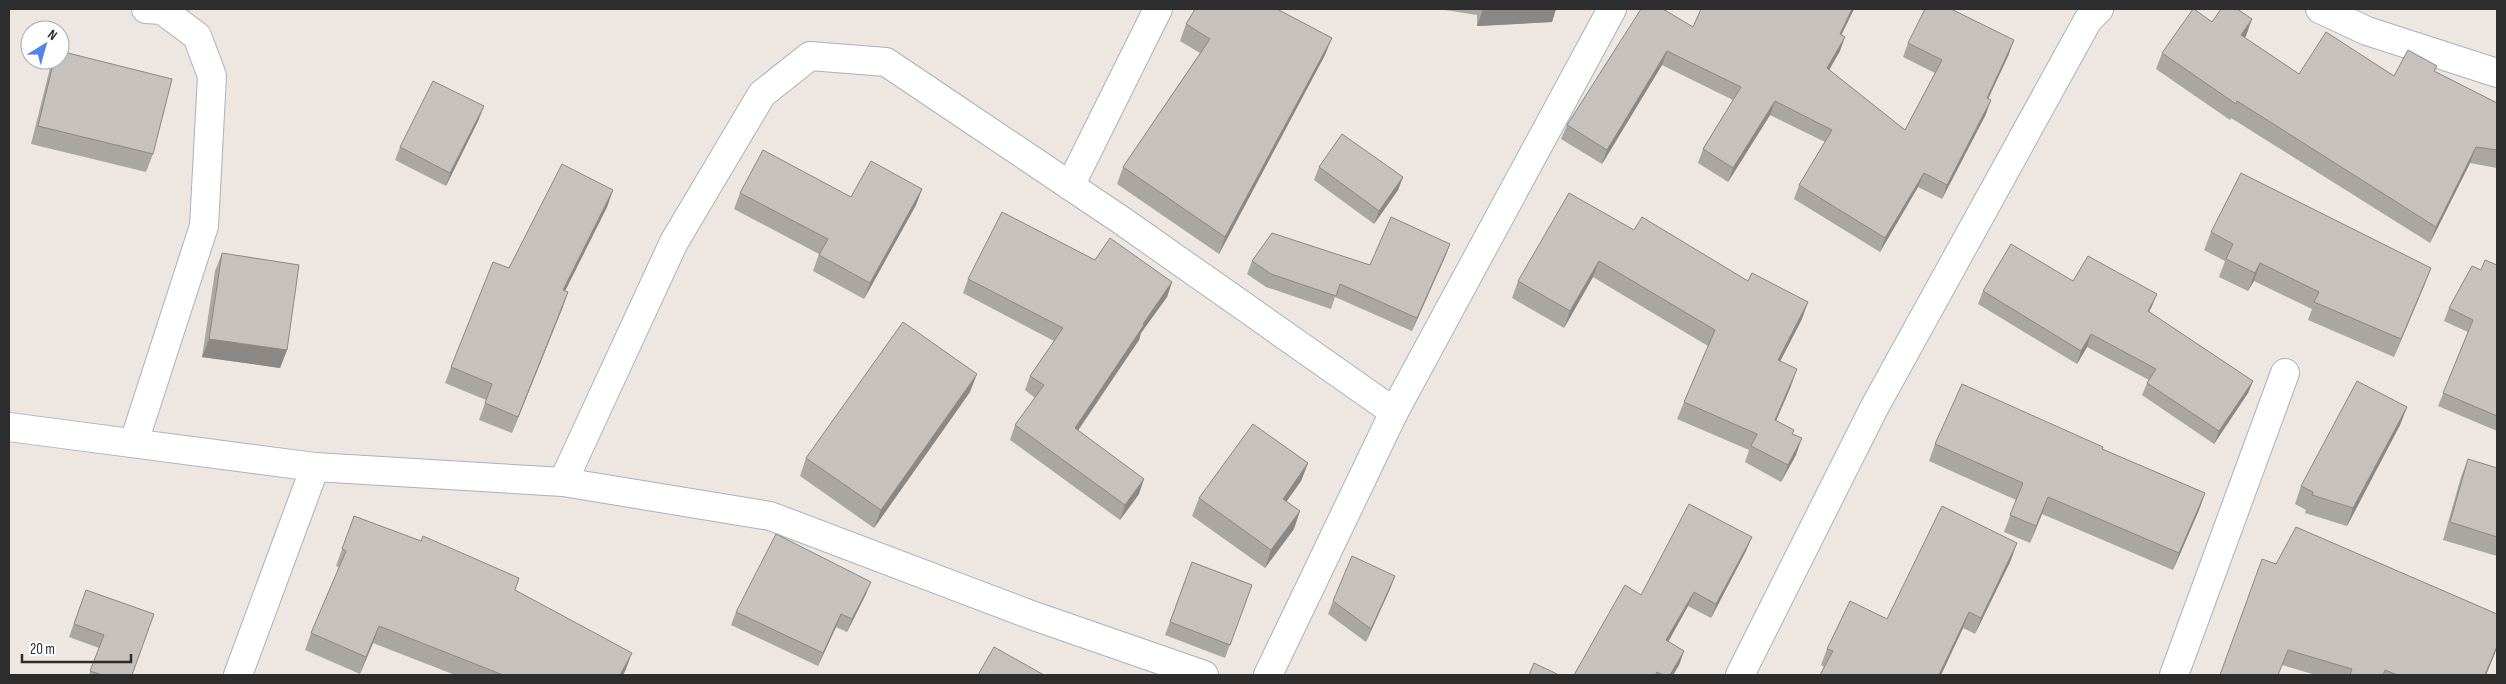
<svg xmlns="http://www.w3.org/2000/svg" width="2506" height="684" viewBox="0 0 2506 684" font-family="'Sofia Sans Condensed',sans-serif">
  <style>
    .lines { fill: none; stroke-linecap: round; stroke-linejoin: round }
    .minor-casing { stroke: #adb1b7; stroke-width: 30 }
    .minor { stroke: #fff; stroke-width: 28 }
    .wall { fill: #aaa6a2 }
    .shaded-wall { fill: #8b8784 }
    .building { fill: #c6c1bc; stroke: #8b8784 }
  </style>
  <rect width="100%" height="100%" fill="#ede6e1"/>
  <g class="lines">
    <g class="minor-casing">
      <g id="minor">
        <polyline points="2320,9 2367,31 2497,73"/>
        <polyline points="1070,186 1158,9"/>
        <polyline points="9,427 315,467 563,482 770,516 1034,616 1204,675"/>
        <polyline points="134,442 204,226 212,76 197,36 162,10 146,9"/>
        <polyline points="563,482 674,242 762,94 810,56 886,62 1121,220 1394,412"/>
        <polyline points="238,675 315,467"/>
        <polyline points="1268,675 1394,412 1612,9"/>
        <polyline points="1740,675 1874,408 2088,20 2099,9"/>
        <polyline points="2174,675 2285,373"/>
      </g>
    </g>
    <use href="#minor" class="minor"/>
  </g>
  <g class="wall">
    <polygon points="1439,9 1556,9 1552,22 1477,26 1477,15"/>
    <polygon points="1701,9 1854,9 1841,35 1840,51 1829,70 1905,130 1935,73 1903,57 1908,43 2009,54 1988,99 1986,114 1942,199 1918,187 1880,252 1794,199 1799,185 1825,142 1770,115 1728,182 1698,163 1703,149 1733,100 1662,65 1602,164 1561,139 1567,125 1693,27"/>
    <polygon points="2212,22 2246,36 2244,38 2299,74 2394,76 2437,66 2434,71 2497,103 2497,168 2470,163 2430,243 2231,118 2230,120 2156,69 2162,53"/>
    <polygon points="1186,24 1325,55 1219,254 1117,184 1123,167 1200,53 1180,41"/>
    <polygon points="53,60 60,60 153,154 146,172 31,144 50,68"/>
    <polygon points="479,119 446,186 395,160 400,147"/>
    <polygon points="1319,167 1403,177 1398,190 1374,224 1314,180"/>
    <polygon points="922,189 916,205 864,299 813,271 819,254 734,209 740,193 851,197"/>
    <polygon points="613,190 607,207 565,291 568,292 562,309 512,433 479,420 486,400 445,383 451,367 509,268"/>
    <polygon points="1634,230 1802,319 1780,361 1791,386 1776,421 1793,434 1796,455 1781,482 1745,462 1749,450 1677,419 1684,402 1708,346 1593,277 1564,328 1512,298 1518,281"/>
    <polygon points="2211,232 2431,268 2424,286 2394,357 2308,320 2312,309 2254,281 2248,291 2219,277 2225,261 2204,250"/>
    <polygon points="1450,244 1445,257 1412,331 1335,297 1331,309 1266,287 1247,274 1252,261 1370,265"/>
    <polygon points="222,253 287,350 280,368 202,357 215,271"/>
    <polygon points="2497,265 2497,431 2438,406 2468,332 2444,321 2449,308 2481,270"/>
    <polygon points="968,279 1172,282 1167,297 1141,333 1139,340 1078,431 1139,494 1120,520 1010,440 1015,425 1035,398 1025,390 1030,376 1054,341 963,293"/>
    <polygon points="2073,281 2152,306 2149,312 2253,381 2248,393 2214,444 2142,395 2147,383 2149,380 2087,347 2077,364 1978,304 1983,291"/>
    <polygon points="970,392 874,528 800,476 806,458"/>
    <polygon points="2407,407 2400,425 2347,526 2305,513 2306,510 2295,504 2301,486"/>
    <polygon points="1935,444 2102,449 2205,493 2199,510 2173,570 2042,514 2030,543 2004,532 2016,500 1929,461"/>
    <polygon points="2468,459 2497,468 2497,556 2443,540 2461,477"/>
    <polygon points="1308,463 1301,481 1287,501 1294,529 1265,568 1192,516 1199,498"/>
    <polygon points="354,516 515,590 626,669 623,675 455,675 373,643 360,674 305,650 311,633 339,567 336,566"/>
    <polygon points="1746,551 1711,618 1688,606 1668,641 1684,651 1679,665 1673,675 1574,675 1641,595"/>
    <polygon points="2011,560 1975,634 1963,628 1941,675 1820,675 1824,667 1821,665 1827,649 1887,619"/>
    <polygon points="1192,562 1252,585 1225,658 1165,635"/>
    <polygon points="2276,564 2497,614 2497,648 2486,675 2316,675 2282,665"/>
    <polygon points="1395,576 1390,589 1366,642 1328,614 1333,601"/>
    <polygon points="86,590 132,675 89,675 99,648 69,637"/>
    <polygon points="866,594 847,632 836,627 818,666 731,625 736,612"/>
  </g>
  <g class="shaded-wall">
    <polygon points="1483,9 1556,9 1552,22 1477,26"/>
    <polygon points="1852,9 1854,9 1835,48 1840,34"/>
    <polygon points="2252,19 2246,36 2235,51 2241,35"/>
    <polygon points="1845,37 1840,51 1822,82 1827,68"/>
    <polygon points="1332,38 1325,55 1219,254 1225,237"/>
    <polygon points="2014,40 2009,54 1982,112 1987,98"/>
    <polygon points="1667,51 1662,65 1602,164 1607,150"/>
    <polygon points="1991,100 1986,114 1942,199 1947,185"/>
    <polygon points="1775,101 1770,115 1728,182 1733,168"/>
    <polygon points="484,106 479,119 446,186 450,173"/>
    <polygon points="2476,147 2470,163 2430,243 2436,227"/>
    <polygon points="1924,173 1918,187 1880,252 1885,238"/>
    <polygon points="1403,177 1398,190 1374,224 1379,211"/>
    <polygon points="922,189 916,205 864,299 870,283"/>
    <polygon points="613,190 607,207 557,307 563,290"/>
    <polygon points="1450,244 1445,257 1412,331 1417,318"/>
    <polygon points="1599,261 1593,277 1564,328 1570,311"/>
    <polygon points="2260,263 2254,281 2248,291 2255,273"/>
    <polygon points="2431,268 2424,286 2394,357 2401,339"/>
    <polygon points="1172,282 1167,297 1141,333 1139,340 1069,443 1075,428 1143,324"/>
    <polygon points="568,292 562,309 512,433 518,417"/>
    <polygon points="2157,294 2152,306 2143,323 2148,311"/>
    <polygon points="1808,302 1802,319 1772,377 1778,360"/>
    <polygon points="2091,334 2087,347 2077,364 2081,351"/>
    <polygon points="209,339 287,350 280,368 202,357"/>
    <polygon points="1797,369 1791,386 1769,437 1775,420"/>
    <polygon points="977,374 970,392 874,528 881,510"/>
    <polygon points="2253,381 2248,393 2214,444 2219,431"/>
    <polygon points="2407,407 2400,425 2347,526 2353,508"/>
    <polygon points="1802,438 1796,455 1781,482 1788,465"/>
    <polygon points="1308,463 1301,481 1276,516 1283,499"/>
    <polygon points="1144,479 1139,494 1120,520 1125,505"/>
    <polygon points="2205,493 2199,510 2173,570 2179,553"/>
    <polygon points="2048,497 2042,514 2030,543 2036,526"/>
    <polygon points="1300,511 1294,529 1265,568 1271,550"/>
    <polygon points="1752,537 1746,551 1711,618 1716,604"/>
    <polygon points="2017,543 2011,560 1975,634 1981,618"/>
    <polygon points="1395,576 1390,589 1366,642 1371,629"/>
    <polygon points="871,582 866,594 847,632 852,619"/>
    <polygon points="1694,592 1688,606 1661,655 1666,640"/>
    <polygon points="1969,612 1963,628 1941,675 1939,675"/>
    <polygon points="841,614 836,627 818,666 823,653"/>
    <polygon points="379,626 373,643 360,674 366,657"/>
    <polygon points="2497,646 2497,648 2486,675 2485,675"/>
    <polygon points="1684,651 1679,665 1673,675 1670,675"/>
    <polygon points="632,653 626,669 623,675 620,675"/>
  </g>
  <g class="building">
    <polygon points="1195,9 1277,9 1332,38 1225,237 1123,167 1210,39 1186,24"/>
    <polygon points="1641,9 1663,9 1693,27 1701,9 1852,9 1840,34 1845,37 1827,68 1905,130 1942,60 1908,43 1925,9 1951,9 2014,40 1987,98 1991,100 1947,185 1924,173 1885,238 1799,185 1832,130 1775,101 1733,168 1703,149 1741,87 1667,51 1607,150 1567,125"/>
    <polygon points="2193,9 2194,9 2212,22 2221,9 2237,9 2252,19 2241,35 2299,74 2326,32 2394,76 2408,50 2437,66 2434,71 2497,103 2497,150 2476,147 2436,227 2237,101 2236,104 2162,53"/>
    <polygon points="60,51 172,79 153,154 38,126 54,60 60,60"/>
    <polygon points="433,81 484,106 450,173 400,147"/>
    <polygon points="1342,134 1403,177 1379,211 1319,167"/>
    <polygon points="763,150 851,197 871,161 922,189 870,283 819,255 828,239 740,193"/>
    <polygon points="562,164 613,190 563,290 568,292 518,417 485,403 492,384 451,367 493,262 509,268"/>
    <polygon points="2241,173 2431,268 2401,339 2314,302 2319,292 2260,263 2255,273 2226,259 2233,244 2211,232"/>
    <polygon points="1569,193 1634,230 1642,217 1748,281 1752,273 1808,302 1778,360 1797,369 1775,420 1794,430 1792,434 1802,438 1788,465 1751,446 1757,434 1684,402 1715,330 1599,261 1570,311 1518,281"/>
    <polygon points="1002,212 1095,260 1110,238 1172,282 1143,324 1144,325 1075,428 1144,479 1125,505 1015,425 1044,385 1030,376 1063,328 968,279"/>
    <polygon points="1391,217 1450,244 1417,318 1340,284 1336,296 1271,274 1252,261 1272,233 1370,265"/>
    <polygon points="2011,244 2073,281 2088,256 2157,294 2148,311 2253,381 2219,431 2147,383 2156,369 2091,334 2081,351 1983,291"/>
    <polygon points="222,253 299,265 287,350 209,339"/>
    <polygon points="2485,260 2497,265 2497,416 2443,393 2473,320 2449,308 2472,266 2481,270"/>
    <polygon points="903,322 977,374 881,510 806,458"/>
    <polygon points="2357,381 2407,407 2353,508 2312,495 2313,492 2301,486"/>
    <polygon points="1962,384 2103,447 2102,449 2205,493 2179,553 2048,497 2036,526 2010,515 2023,483 1935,444"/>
    <polygon points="1253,424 1308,463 1283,499 1300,511 1271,550 1199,498"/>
    <polygon points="2468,459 2497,468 2497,537 2450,522"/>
    <polygon points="1689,504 1752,537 1716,604 1694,592 1666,640 1684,651 1670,675 1663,675 1657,672 1655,675 1574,675 1625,585 1641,595"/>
    <polygon points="1942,506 2017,543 1981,618 1969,612 1939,675 1820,675 1833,651 1827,649 1850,601 1887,619"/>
    <polygon points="354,516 421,541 423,536 519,578 515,590 632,653 620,675 503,675 379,626 366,657 311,633 346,551 342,549"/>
    <polygon points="2296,527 2497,614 2497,646 2485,675 2397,675 2385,670 2383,675 2350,675 2352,669 2288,650 2278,675 2220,675 2262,559 2276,564"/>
    <polygon points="776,534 871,582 852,619 841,614 823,653 736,612"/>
    <polygon points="1352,556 1395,576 1371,629 1333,601"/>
    <polygon points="1192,562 1252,585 1230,645 1170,622"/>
    <polygon points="86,590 154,614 132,675 102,675 90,671 104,635 74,624"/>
    <polygon points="994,647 1044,675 978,675"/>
    <polygon points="1534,663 1559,675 1529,675"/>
  </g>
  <rect width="2506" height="684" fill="none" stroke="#2d2d2d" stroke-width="20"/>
  <g transform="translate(45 45) rotate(37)"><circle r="24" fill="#ffffff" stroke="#ababab"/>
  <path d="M0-4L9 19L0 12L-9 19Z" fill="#5484e7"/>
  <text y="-8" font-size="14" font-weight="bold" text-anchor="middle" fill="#2d2d2d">N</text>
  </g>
  <path d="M22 654v8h109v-8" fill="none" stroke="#2d2d2d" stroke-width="2.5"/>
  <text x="30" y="654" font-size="15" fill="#2d2d2d" stroke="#ffffff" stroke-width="4" paint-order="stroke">20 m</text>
</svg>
